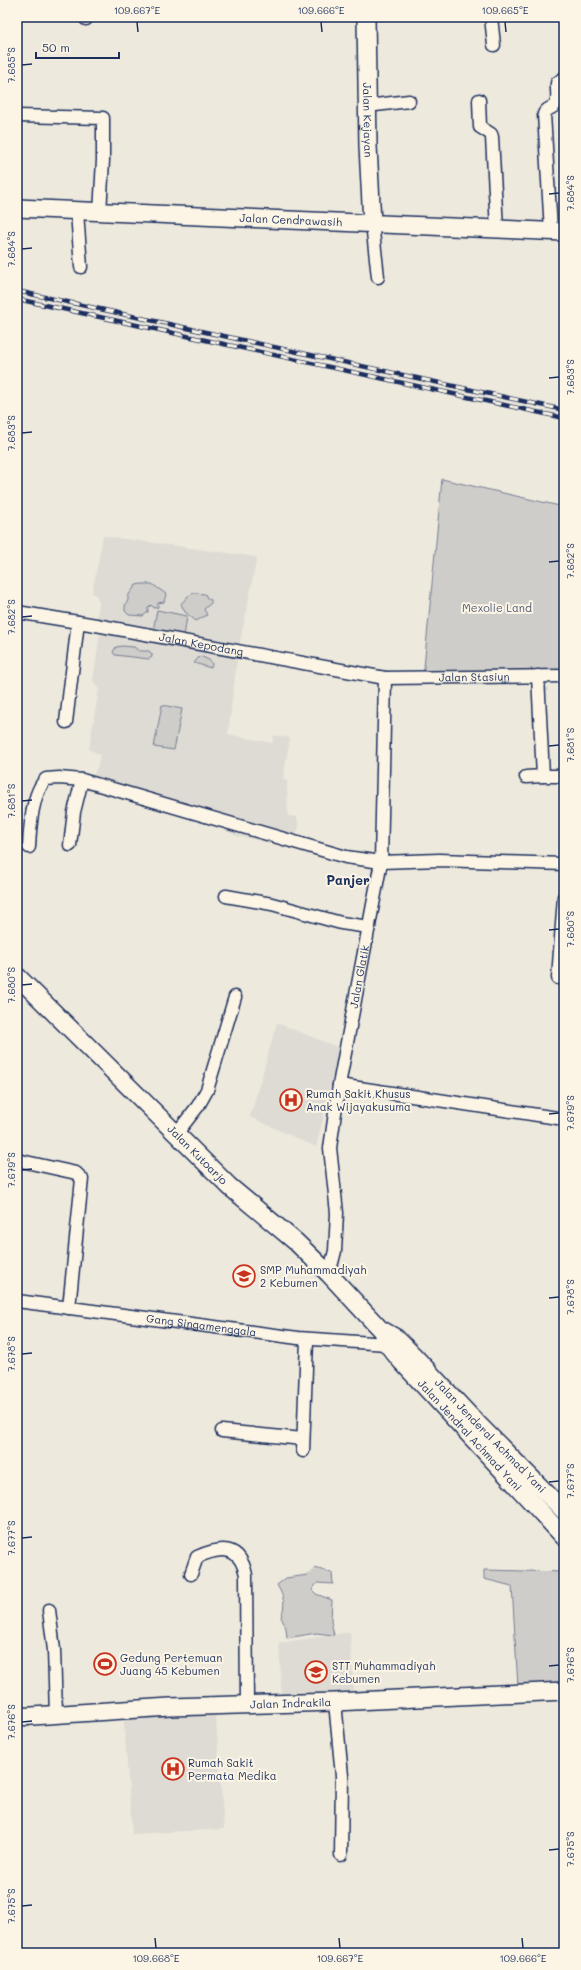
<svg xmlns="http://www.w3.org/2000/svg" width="581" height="1970" viewBox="0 0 581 1970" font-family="Mali,sans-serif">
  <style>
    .built { fill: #dedbd4 }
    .green { fill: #cfcdca; stroke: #757e94 }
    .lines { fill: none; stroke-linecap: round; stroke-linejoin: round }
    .minor-casing { stroke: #1b2f5e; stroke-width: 15 }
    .secondary-casing { stroke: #1b2f5e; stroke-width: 20 }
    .minor { stroke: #fcf5e5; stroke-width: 12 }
    .secondary { stroke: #fcf5e5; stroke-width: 17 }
    .rail-casing { stroke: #1b2f5e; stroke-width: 4.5 }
    .rail { stroke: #fcf5e5; stroke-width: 3; stroke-dasharray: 9; stroke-linecap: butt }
    .ticks { fill: none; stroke: #1b2f5e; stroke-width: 1.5 }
    .labels { text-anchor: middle; stroke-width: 4; stroke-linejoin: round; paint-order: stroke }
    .street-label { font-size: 11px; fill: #1b2f5e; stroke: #fcf5e5 }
    .park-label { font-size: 11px; fill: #485679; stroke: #fcf5e5 }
    .poi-label { font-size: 11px; fill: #1b2f5e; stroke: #fcf5e5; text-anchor: start }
    .quarter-label { font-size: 13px; font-weight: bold; fill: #1b2f5e; stroke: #fcf5e5 }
    .neatline { fill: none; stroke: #1b2f5e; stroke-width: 1.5 }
    .ticks-label { font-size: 10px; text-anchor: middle; fill: #1b2f5e }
  </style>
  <rect width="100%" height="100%" fill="#eee9dd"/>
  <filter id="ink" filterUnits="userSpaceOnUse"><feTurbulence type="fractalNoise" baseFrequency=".025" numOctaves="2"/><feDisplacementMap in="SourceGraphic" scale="8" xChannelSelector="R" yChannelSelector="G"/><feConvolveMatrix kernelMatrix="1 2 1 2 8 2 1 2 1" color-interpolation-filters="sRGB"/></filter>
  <g filter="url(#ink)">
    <g class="built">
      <polygon points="103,536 257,557 238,652 228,734 272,743 274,735 290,738 283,779 287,781 288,816 297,817 299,827 294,842 282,845 237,836 219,827 185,817 184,808 148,792 104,784 92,778 98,765 100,755 89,749 99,688 93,681 101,626 96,625 99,602 96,595 92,593"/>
      <polygon points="277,1023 340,1048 316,1147 250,1117"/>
      <polygon points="350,1632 354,1700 282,1703 279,1643"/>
      <polygon points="215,1705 224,1829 132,1834 123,1710"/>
    </g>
    <g class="green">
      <polygon points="442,479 564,507 564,674 423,678"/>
      <polygon points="142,584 152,584 166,594 164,602 158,603 158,607 154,608 151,605 148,608 148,612 143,616 129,615 125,611 125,606 128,600 128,596 136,585"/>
      <polygon points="194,593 205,594 207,598 211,600 211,603 204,609 207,615 196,621 185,612 181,604 188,596"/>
      <polygon points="157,610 187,616 184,637 153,631"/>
      <polygon points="123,646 134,647 139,651 149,651 152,654 152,657 149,659 115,655 113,652 116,647"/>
      <polygon points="200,656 209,660 212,664 211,668 194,663"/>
      <polygon points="162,705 182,709 174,750 154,747"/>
      <path d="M315,1568L332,1573L333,1584L317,1583L312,1590L316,1594L332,1600L331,1621L334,1635L316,1633L287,1638L286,1628L281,1617C286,1604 284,1597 277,1585L286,1578L308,1575Z"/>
      <polygon points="484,1570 564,1572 564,1686 518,1687 512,1586 484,1579"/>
    </g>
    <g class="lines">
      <g class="minor-casing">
        <g id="minor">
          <polyline points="86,17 86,19"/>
          <polyline points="491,17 494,45"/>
          <polyline points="479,100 480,127 491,134 492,137 497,229"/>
          <polyline points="367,106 409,101"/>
          <polyline points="17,116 103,118 103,160 100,213"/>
          <polyline points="77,212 81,267"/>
          <polyline points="372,223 378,277"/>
          <path d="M551,231L544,114C547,107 554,109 556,103C559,97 556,89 557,83L564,78"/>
          <path id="s1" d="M17,612L96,625L385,678L564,676"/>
          <polyline points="538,676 543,776 564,776"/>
          <polyline points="66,722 78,622"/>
          <polyline points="526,777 543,776"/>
          <polyline points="70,845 74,812 82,780"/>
          <path d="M29,847C30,827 32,793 46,779L59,778L82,780L346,857L381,862L439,860L564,864"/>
          <polyline points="226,896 272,904 341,923 369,927"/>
          <polyline points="558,978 564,897"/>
          <polyline points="339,1085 564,1119"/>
          <polyline points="176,1134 198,1106 207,1090 235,997"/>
          <polyline points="17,1160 76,1173 82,1179 69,1308"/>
          <path id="s2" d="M329,1274L335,1251L337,1213L330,1148L339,1085L381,862L385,678"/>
          <path id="s3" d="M17,1301L298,1338L387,1344L392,1340"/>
          <polyline points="222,1431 303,1439"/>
          <polyline points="303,1451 307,1339"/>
          <path d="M191,1574L197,1557C221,1546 240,1545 246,1575L247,1704"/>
          <polyline points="49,1610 54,1650 56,1714"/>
          <polyline points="335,1702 342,1776 341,1855"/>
        </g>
      </g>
      <g class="secondary-casing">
        <g id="secondary">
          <path id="s4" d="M366,17L368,146L372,223"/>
          <path id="s5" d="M17,208L564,232"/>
          <path id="s6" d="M17,976L230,1187L296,1242L329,1274L380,1329L396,1338L415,1357L473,1419L564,1511"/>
          <path id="s7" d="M383,1335L387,1344L401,1361L564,1537"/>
          <path id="s8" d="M17,1717L170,1707L335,1702L564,1691"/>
        </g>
      </g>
      <use href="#minor" class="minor"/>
      <use href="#secondary" class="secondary"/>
      <g class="rail-casing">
        <g id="rail">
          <polyline points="17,291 564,410"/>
          <polyline points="17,299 564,418"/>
        </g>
      </g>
      <use href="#rail" class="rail"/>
    </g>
  </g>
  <path class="ticks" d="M137,22L138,32M321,22L322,32M505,22L506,32M22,65L32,64M549,194L559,193M22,249L32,248M549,378L559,377M22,433L32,432M549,562L559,561M22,617L32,616M549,746L559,745M22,801L32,800M549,930L559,929M22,985L32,984M549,1114L559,1113M22,1170L32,1169M549,1298L559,1297M22,1354L32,1353M549,1482L559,1481M22,1538L32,1537M549,1666L559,1665M22,1722L32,1721M549,1850L559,1849M22,1906L32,1905M155,1938L156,1948M339,1938L340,1948M522,1938L523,1948"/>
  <defs>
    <g id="hospital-ring" transform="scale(1.15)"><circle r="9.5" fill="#fcf5e5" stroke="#c8321e" stroke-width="1.5"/><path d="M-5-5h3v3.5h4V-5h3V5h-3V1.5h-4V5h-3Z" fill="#c8321e"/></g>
    <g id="school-ring" transform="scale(1.15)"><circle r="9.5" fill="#fcf5e5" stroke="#c8321e" stroke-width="1.5"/><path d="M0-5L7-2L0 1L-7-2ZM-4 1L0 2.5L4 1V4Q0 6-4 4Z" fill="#c8321e"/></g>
    <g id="stadium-ring" transform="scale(1.15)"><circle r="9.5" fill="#fcf5e5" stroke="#c8321e" stroke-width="1.5"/><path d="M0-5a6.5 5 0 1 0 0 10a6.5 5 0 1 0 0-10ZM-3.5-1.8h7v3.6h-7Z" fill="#c8321e"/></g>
    <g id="university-ring" transform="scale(1.15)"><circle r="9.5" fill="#fcf5e5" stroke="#c8321e" stroke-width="1.5"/><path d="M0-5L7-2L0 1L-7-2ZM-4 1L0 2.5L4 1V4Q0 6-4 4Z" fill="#c8321e"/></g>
  </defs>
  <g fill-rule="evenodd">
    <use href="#hospital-ring" x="291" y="1100"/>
    <use href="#school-ring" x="244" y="1276"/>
    <use href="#stadium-ring" x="105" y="1664"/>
    <use href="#university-ring" x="316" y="1672"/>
    <use href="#hospital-ring" x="173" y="1769"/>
  </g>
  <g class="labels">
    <g class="street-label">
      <text dy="4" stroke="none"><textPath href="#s4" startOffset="103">Jalan Kejayan</textPath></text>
      <text dy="4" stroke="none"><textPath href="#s5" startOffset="274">Jalan Cendrawasih</textPath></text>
      <text dy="4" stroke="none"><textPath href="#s1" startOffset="187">Jalan Kepodang</textPath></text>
      <text dy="4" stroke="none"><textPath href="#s1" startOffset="463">Jalan Stasiun</textPath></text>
      <text dy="4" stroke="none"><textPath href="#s2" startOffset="301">Jalan Glatik</textPath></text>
      <text dy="4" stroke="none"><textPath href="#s6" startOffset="254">Jalan Kutoarjo</textPath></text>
      <text dy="4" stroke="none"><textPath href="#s3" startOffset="186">Gang Singamenggala</textPath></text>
      <text dy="4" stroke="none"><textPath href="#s7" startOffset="133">Jalan Jendral Achmad Yani</textPath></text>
      <text dy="4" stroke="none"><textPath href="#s6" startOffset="661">Jalan Jenderal Achmad Yani</textPath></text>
      <text dy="4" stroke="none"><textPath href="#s8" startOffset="274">Jalan Indrakila</textPath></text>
    </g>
    <g class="park-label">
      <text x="497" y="612">Mexolie Land</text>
    </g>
    <g class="poi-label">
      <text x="306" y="1098">Rumah Sakit Khusus<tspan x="306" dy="13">Anak Wijayakusuma</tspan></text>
      <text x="260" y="1274">SMP Muhammadiyah<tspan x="260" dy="13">2 Kebumen</tspan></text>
      <text x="120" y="1662">Gedung Pertemuan<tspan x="120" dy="13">Juang 45 Kebumen</tspan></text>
      <text x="332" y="1670">STT Muhammadiyah<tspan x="332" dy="13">Kebumen</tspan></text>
      <text x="188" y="1767">Rumah Sakit<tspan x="188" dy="13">Permata Medika</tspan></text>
    </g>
    <g class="quarter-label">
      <text x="348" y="885">Panjer</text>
    </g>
  </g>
  <rect width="581" height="1970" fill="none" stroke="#fcf5e5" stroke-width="44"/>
  <path d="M36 52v6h83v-6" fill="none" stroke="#1b2f5e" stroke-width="2"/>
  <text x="42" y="52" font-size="12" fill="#1b2f5e" stroke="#fcf5e5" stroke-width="3" paint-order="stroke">50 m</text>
  <rect x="22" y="22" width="537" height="1926" class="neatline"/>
  <g class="ticks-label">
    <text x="137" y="14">109.667°E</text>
    <text x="321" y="14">109.666°E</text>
    <text x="505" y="14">109.665°E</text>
    <text transform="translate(11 65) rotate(-90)" y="4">7.685°S</text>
    <text transform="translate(570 193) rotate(-90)" y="4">7.684°S</text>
    <text transform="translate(11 249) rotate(-90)" y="4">7.684°S</text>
    <text transform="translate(570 377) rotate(-90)" y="4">7.683°S</text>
    <text transform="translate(11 433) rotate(-90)" y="4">7.683°S</text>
    <text transform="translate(570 561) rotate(-90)" y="4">7.682°S</text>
    <text transform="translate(11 617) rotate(-90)" y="4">7.682°S</text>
    <text transform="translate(570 745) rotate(-90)" y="4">7.681°S</text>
    <text transform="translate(11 801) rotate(-90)" y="4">7.681°S</text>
    <text transform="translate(570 929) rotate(-90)" y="4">7.680°S</text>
    <text transform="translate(11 985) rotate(-90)" y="4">7.680°S</text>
    <text transform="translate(570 1113) rotate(-90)" y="4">7.679°S</text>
    <text transform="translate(11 1170) rotate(-90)" y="4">7.679°S</text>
    <text transform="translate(570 1297) rotate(-90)" y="4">7.678°S</text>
    <text transform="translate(11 1354) rotate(-90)" y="4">7.678°S</text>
    <text transform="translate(570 1481) rotate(-90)" y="4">7.677°S</text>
    <text transform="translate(11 1538) rotate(-90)" y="4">7.677°S</text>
    <text transform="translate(570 1665) rotate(-90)" y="4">7.676°S</text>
    <text transform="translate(11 1722) rotate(-90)" y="4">7.676°S</text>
    <text transform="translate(570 1849) rotate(-90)" y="4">7.675°S</text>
    <text transform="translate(11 1906) rotate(-90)" y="4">7.675°S</text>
    <text x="156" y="1962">109.668°E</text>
    <text x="340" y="1962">109.667°E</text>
    <text x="523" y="1962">109.666°E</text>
  </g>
</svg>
